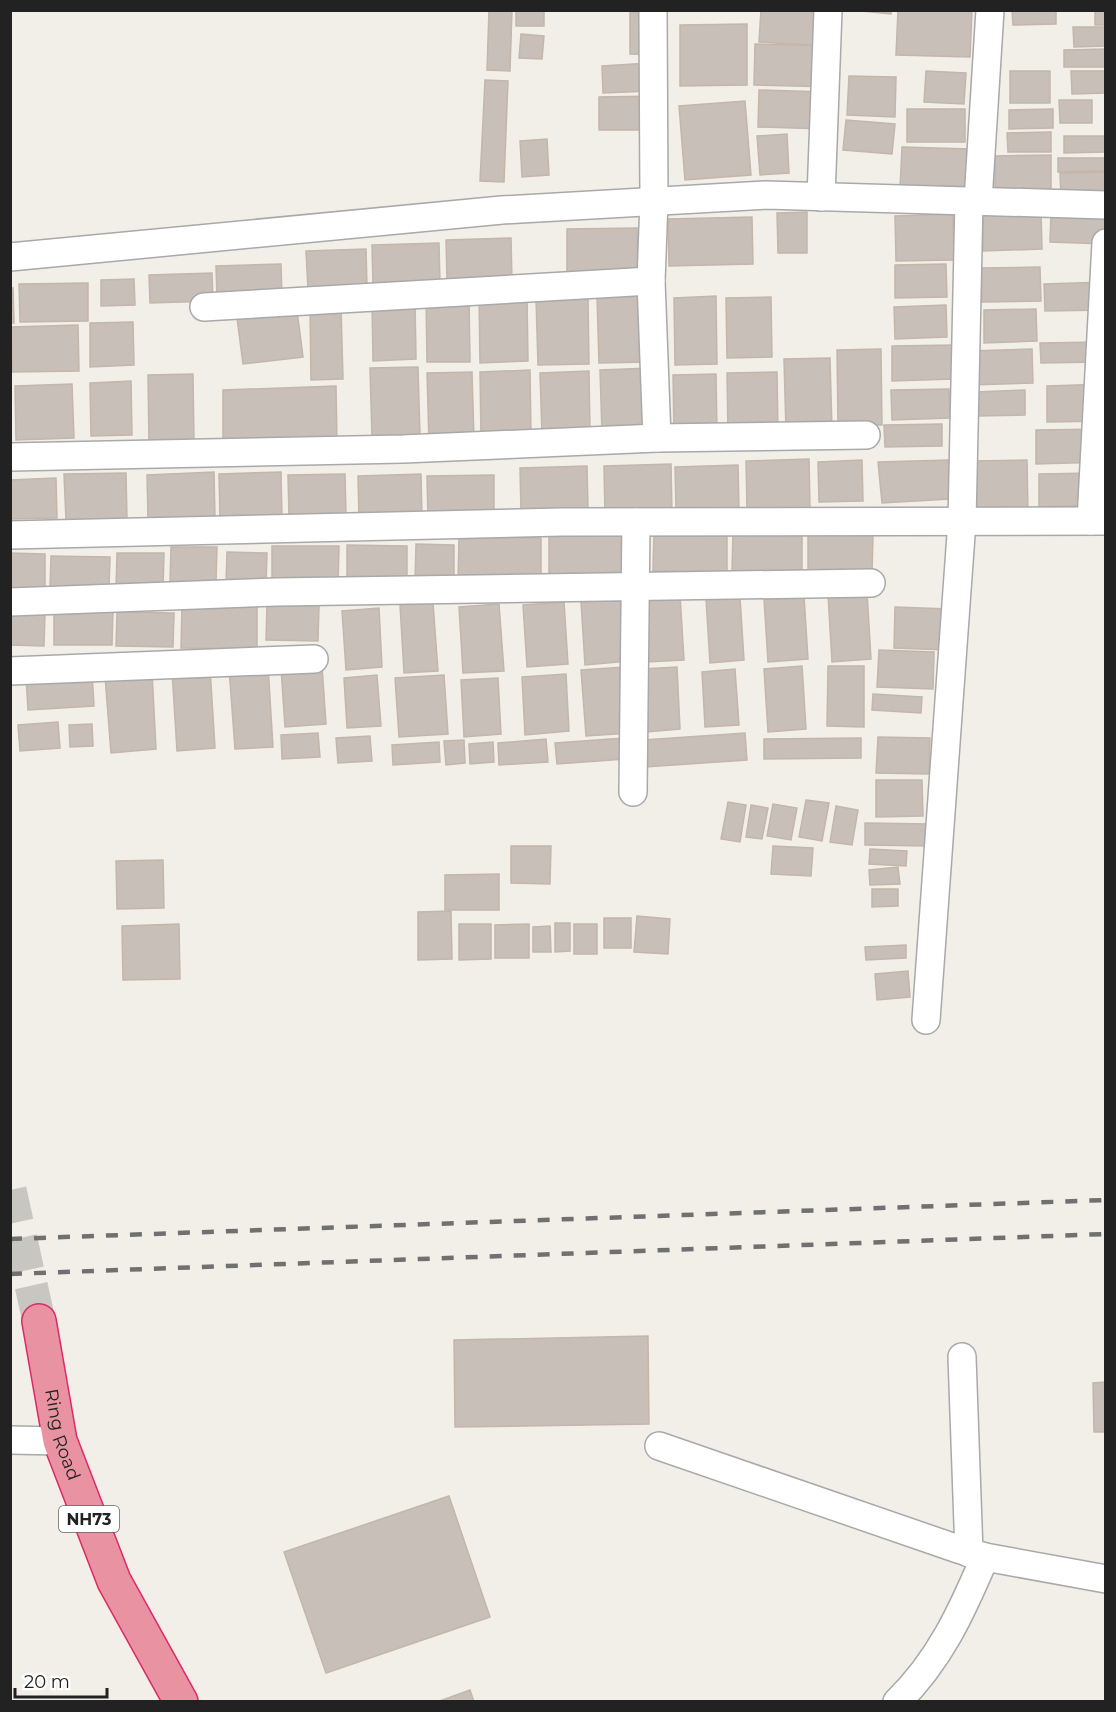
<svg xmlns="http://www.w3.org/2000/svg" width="1116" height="1712" viewBox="0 0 1116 1712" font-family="Montserrat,sans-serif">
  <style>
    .building { fill: #c7bfb8; stroke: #c4b6ab; stroke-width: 1.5 }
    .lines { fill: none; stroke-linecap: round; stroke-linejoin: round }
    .highway-tunnel { stroke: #c8c6c1; stroke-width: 33; stroke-dasharray: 33 16; stroke-linecap: butt }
    .street-casing { stroke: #a9a9a9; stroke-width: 30 }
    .highway-casing { stroke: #dc2a67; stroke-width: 36 }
    .street { stroke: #fff; stroke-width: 27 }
    .highway { stroke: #e892a2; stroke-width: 33 }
    .rail { stroke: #707070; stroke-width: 4.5; stroke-dasharray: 12 12; stroke-linecap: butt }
    .labels { text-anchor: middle; stroke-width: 4.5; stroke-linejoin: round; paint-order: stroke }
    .shield { fill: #fff; stroke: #646464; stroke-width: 1.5 }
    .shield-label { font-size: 16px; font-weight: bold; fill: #222 }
    .street-label { font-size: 18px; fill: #222; stroke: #fff }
  </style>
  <rect width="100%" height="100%" fill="#f2efe9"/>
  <g class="building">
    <polygon points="489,10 512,10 510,71 487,70"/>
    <rect x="516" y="10" width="28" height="16"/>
    <polygon points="761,10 829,10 827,46 759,42"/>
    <polygon points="851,10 891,10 891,14"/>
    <polygon points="898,10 972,10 970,57 896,55"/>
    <polygon points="1012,10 1056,10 1056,24 1013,25"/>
    <rect x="1095" y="10" width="11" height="15"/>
    <polygon points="630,12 664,13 664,55 630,54"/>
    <polygon points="747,24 747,85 680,86 680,25"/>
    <polygon points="1073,27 1106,27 1106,46 1074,47"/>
    <polygon points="521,34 544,36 542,59 519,58"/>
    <polygon points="755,44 836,46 835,87 754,85"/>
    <polygon points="1106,49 1106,67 1064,67 1064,50"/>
    <polygon points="649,63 651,91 603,93 602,66"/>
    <polygon points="926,71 966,73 964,104 924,102"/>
    <rect x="1010" y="71" width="40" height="32"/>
    <polygon points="1071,71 1106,71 1106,93 1072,94"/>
    <polygon points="849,76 896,77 895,117 847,115"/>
    <polygon points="485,80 508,81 504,182 480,181"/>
    <polygon points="759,90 825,92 824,129 758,127"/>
    <polygon points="659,96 660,130 599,130 599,97"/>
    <polygon points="1059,100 1092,100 1092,123 1060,123"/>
    <polygon points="745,101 751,175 685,180 679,106"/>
    <rect x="907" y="109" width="58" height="33"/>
    <polygon points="1053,109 1053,128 1009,129 1009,110"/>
    <polygon points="846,120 895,124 892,154 843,150"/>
    <polygon points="1051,132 1051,152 1008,152 1007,133"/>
    <polygon points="787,134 789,173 760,175 757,136"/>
    <polygon points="1064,136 1106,136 1106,152 1064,153"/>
    <polygon points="547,139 549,175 522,177 520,141"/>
    <polygon points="902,147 971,149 970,191 900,188"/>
    <polygon points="1051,155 1051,193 995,194 995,156"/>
    <polygon points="1058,158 1106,158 1106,171 1058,172"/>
    <polygon points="1106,172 1106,197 1061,198 1060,173"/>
    <polygon points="1041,210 1042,249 983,251 983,212"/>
    <polygon points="807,212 807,253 778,253 777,213"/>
    <polygon points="1051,213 1106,216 1106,244 1050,242"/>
    <polygon points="953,214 954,260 896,261 895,216"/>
    <polygon points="752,217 753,264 669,266 668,219"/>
    <polygon points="637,228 638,272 567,274 567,229"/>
    <polygon points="511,238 512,280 447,281 446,240"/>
    <polygon points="439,243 440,284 373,286 372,245"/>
    <polygon points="366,249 367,287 308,289 306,251"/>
    <polygon points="281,264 282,298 217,300 216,266"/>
    <polygon points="946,264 947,297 895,298 895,265"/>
    <polygon points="1040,267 1041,301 982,302 982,268"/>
    <polygon points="212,273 213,301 150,303 149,275"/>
    <polygon points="134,279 135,305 101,306 101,280"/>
    <polygon points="1106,282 1106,310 1045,311 1044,284"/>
    <polygon points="88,283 88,321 20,322 19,284"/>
    <polygon points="10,288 13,288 14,323 10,323"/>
    <polygon points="479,296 527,296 528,361 480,363"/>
    <polygon points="649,296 650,362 599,363 597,297"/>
    <polygon points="716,296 717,364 675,365 674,298"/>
    <polygon points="469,297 470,362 427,362 426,298"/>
    <polygon points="588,297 589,364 538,365 536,298"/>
    <polygon points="771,297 772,357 727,358 726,298"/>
    <polygon points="415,299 416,359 373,361 372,301"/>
    <polygon points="946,305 947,337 895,339 894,307"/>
    <polygon points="341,307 343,379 311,380 310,308"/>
    <polygon points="1036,309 1037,341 984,343 984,310"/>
    <polygon points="297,310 303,357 243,364 237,318"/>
    <polygon points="133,322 134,365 90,367 90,323"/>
    <polygon points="78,325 79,371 12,372 11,327"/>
    <polygon points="1099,342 1099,362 1041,363 1040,343"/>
    <polygon points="954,345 954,379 892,381 892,346"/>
    <polygon points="881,349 882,425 838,425 837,350"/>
    <polygon points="1032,349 1033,383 970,385 970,351"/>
    <polygon points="830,358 832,430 786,431 784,359"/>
    <polygon points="418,367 420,436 372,438 370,368"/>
    <polygon points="651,368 653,433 602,434 600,370"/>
    <polygon points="530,370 531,434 481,436 480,372"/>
    <polygon points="589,371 590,433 542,435 540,373"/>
    <polygon points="472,372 474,440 429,441 427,373"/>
    <polygon points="777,372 778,434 728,435 727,373"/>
    <polygon points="193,374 194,442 149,443 148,375"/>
    <polygon points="716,374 717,432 674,434 673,375"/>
    <polygon points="131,381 132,435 91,436 90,383"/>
    <polygon points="72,384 74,438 16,440 15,386"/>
    <polygon points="1106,384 1106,421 1047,422 1047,386"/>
    <polygon points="336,386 337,442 223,444 223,390"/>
    <polygon points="949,389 950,418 892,420 891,390"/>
    <polygon points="1025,390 1025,415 977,416 976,392"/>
    <polygon points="942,424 942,446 885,447 884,425"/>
    <polygon points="1104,429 1105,462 1036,464 1036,430"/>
    <polygon points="809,459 810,509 747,510 746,461"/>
    <polygon points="862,460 863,501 819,502 818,462"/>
    <polygon points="949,460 950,499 882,503 878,462"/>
    <polygon points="1027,460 1028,513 974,515 972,461"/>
    <polygon points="671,464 672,513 605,515 604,466"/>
    <polygon points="738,465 739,509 676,510 675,467"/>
    <polygon points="587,466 588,509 521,511 520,468"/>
    <polygon points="214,472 215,518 148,520 147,475"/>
    <polygon points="281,472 282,519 220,521 219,474"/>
    <polygon points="126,473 127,519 66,521 64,474"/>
    <polygon points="1094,473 1095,505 1039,507 1039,474"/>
    <polygon points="345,474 346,516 289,518 288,475"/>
    <polygon points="421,474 422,519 359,520 358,476"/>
    <polygon points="494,475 494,518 428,520 427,476"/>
    <polygon points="56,478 57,518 10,519 10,480"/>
    <polygon points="654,530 727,531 727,572 653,571"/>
    <polygon points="733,530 802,531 802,574 732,573"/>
    <polygon points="549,534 626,535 625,583 549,582"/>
    <polygon points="808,535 873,535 872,575 808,575"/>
    <polygon points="459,537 541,538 541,584 458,582"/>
    <polygon points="416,544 454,545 454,581 415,580"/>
    <polygon points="347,545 407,546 407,586 347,585"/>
    <polygon points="272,546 339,546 338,585 272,584"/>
    <polygon points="171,547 217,547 216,582 170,582"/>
    <polygon points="227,552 267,553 266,584 226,584"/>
    <polygon points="10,553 45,554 45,591 10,590"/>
    <polygon points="117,553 164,553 163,588 116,587"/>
    <polygon points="51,556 110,557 109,589 50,588"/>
    <polygon points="867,592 871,659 832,662 828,594"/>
    <polygon points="680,595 684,660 646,662 642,598"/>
    <polygon points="804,596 808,659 768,662 764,599"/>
    <polygon points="740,597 744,660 710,663 706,599"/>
    <polygon points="625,599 629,661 585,665 581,602"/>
    <polygon points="564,602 568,664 527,667 523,605"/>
    <polygon points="433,603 438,671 404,673 400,605"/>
    <polygon points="267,604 319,605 318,641 266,640"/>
    <polygon points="499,604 504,671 463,673 459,607"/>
    <polygon points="182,605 257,606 257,649 181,648"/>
    <polygon points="895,607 949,609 947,650 894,648"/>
    <polygon points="379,608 382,667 346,670 342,611"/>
    <polygon points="54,609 113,610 112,645 54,645"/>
    <polygon points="10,612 45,613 44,646 10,645"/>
    <polygon points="117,612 174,613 173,647 116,646"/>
    <polygon points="879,650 934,652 933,689 877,687"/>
    <polygon points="268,666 273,747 235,749 229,668"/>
    <polygon points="322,666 326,724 285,727 281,668"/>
    <polygon points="802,666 806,729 768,732 764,669"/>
    <polygon points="828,666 864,666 864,727 827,726"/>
    <polygon points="625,667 630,733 586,736 581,670"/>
    <polygon points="677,667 680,729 646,732 642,669"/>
    <polygon points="210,668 215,748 177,751 172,671"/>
    <polygon points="735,669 739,725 705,727 702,672"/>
    <polygon points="152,672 156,749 111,753 105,676"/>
    <polygon points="92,673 94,706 28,710 26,677"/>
    <polygon points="566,674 569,731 525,735 522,677"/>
    <polygon points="377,675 381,726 347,728 344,678"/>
    <polygon points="444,675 448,734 399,737 395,678"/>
    <polygon points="498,678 501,734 464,737 461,680"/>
    <polygon points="873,694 922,697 921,713 872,710"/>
    <polygon points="58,722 60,748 20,751 18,725"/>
    <polygon points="92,724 93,746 70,747 69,725"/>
    <polygon points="318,733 320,757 282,759 281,735"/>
    <polygon points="745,733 747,760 645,767 644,740"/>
    <polygon points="370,736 372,761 338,763 336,738"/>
    <polygon points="878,737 930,738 929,774 876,773"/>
    <polygon points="624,738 625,759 557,764 555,743"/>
    <polygon points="861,738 861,758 764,759 764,739"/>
    <polygon points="546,739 548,762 499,765 498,743"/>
    <polygon points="464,740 465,763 446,765 444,741"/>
    <polygon points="439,742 440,762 393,765 392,745"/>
    <polygon points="493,742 494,762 470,764 469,744"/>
    <polygon points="876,780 922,780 923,816 876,817"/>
    <polygon points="806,800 829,803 822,841 799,837"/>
    <polygon points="728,802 746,805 740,842 721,839"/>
    <polygon points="773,804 797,808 791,840 767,836"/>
    <polygon points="751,805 768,808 762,839 746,837"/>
    <polygon points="836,806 858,810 852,845 830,842"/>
    <polygon points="865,823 930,824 930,846 865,845"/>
    <polygon points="511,846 551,846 550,884 511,883"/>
    <polygon points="773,846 813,848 811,876 771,874"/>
    <polygon points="870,849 907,851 906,866 869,864"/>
    <polygon points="163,860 164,908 117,909 116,861"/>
    <polygon points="898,867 900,884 870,885 869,870"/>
    <polygon points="499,874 499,910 445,910 445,875"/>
    <polygon points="872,889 898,889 898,906 872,907"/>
    <polygon points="451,911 452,959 418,960 418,912"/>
    <polygon points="637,916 670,919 668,954 634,952"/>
    <rect x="604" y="918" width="27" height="30"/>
    <polygon points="555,923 570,923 570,951 555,952"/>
    <polygon points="179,924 180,979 123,980 122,926"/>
    <polygon points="459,924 491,924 491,959 459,960"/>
    <polygon points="529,924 529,958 495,958 495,925"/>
    <rect x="574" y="924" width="23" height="30"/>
    <polygon points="550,926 551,952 533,952 533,927"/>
    <polygon points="906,945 906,958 866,960 865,947"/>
    <polygon points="908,971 910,997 877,1000 875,974"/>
    <polygon points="648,1336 649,1424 455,1427 454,1340"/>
    <polygon points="1106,1382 1106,1432 1094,1432 1093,1383"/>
    <polygon points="449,1496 490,1617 326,1673 284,1552"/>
    <polygon points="470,1690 474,1702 437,1702"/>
  </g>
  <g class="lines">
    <polyline class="highway-tunnel" points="10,1190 39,1321"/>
    <g class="street-casing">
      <g id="street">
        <polyline points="653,10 654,201 651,281 657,438"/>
        <polyline points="821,197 828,10"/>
        <polyline points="978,201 990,10"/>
        <polyline points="10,257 502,210 766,195 1106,205"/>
        <polyline points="204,307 651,281"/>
        <polyline points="10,457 403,449 657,438 866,435"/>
        <polyline points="1091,521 1106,243"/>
        <polyline points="10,535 562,522 1106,521"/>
        <polyline points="10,602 277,592 871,583"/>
        <polyline points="10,671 314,659"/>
        <polyline points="633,792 636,522"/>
        <polyline points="926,1020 962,521 969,201"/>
        <polyline points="962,1357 969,1553"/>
        <polyline points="10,1440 60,1441"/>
        <polyline points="659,1446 958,1549 985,1557 1106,1579"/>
        <path d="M897,1702C940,1660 962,1611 985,1557"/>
      </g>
    </g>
    <g class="highway-casing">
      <g id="highway">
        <path id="s1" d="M39,1321L60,1441L114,1581L181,1702"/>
      </g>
    </g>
    <use href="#street" class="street"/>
    <use href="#highway" class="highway"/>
    <g class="rail">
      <polyline points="10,1239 1106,1200"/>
      <polyline points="10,1274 1106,1234"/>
    </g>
  </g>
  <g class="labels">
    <rect class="shield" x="59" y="1506" width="60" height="26" rx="4.5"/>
    <g class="shield-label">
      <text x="89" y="1525">NH73</text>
    </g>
    <g class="street-label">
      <text dy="6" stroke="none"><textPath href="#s1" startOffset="116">Ring Road</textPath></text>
    </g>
  </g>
  <rect width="1116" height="1712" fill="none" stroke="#222222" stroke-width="24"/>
  <path d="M15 1688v9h92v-9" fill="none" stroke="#222222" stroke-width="3"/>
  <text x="24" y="1688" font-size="18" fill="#222222" stroke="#ffffff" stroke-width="4.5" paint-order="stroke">20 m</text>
</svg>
